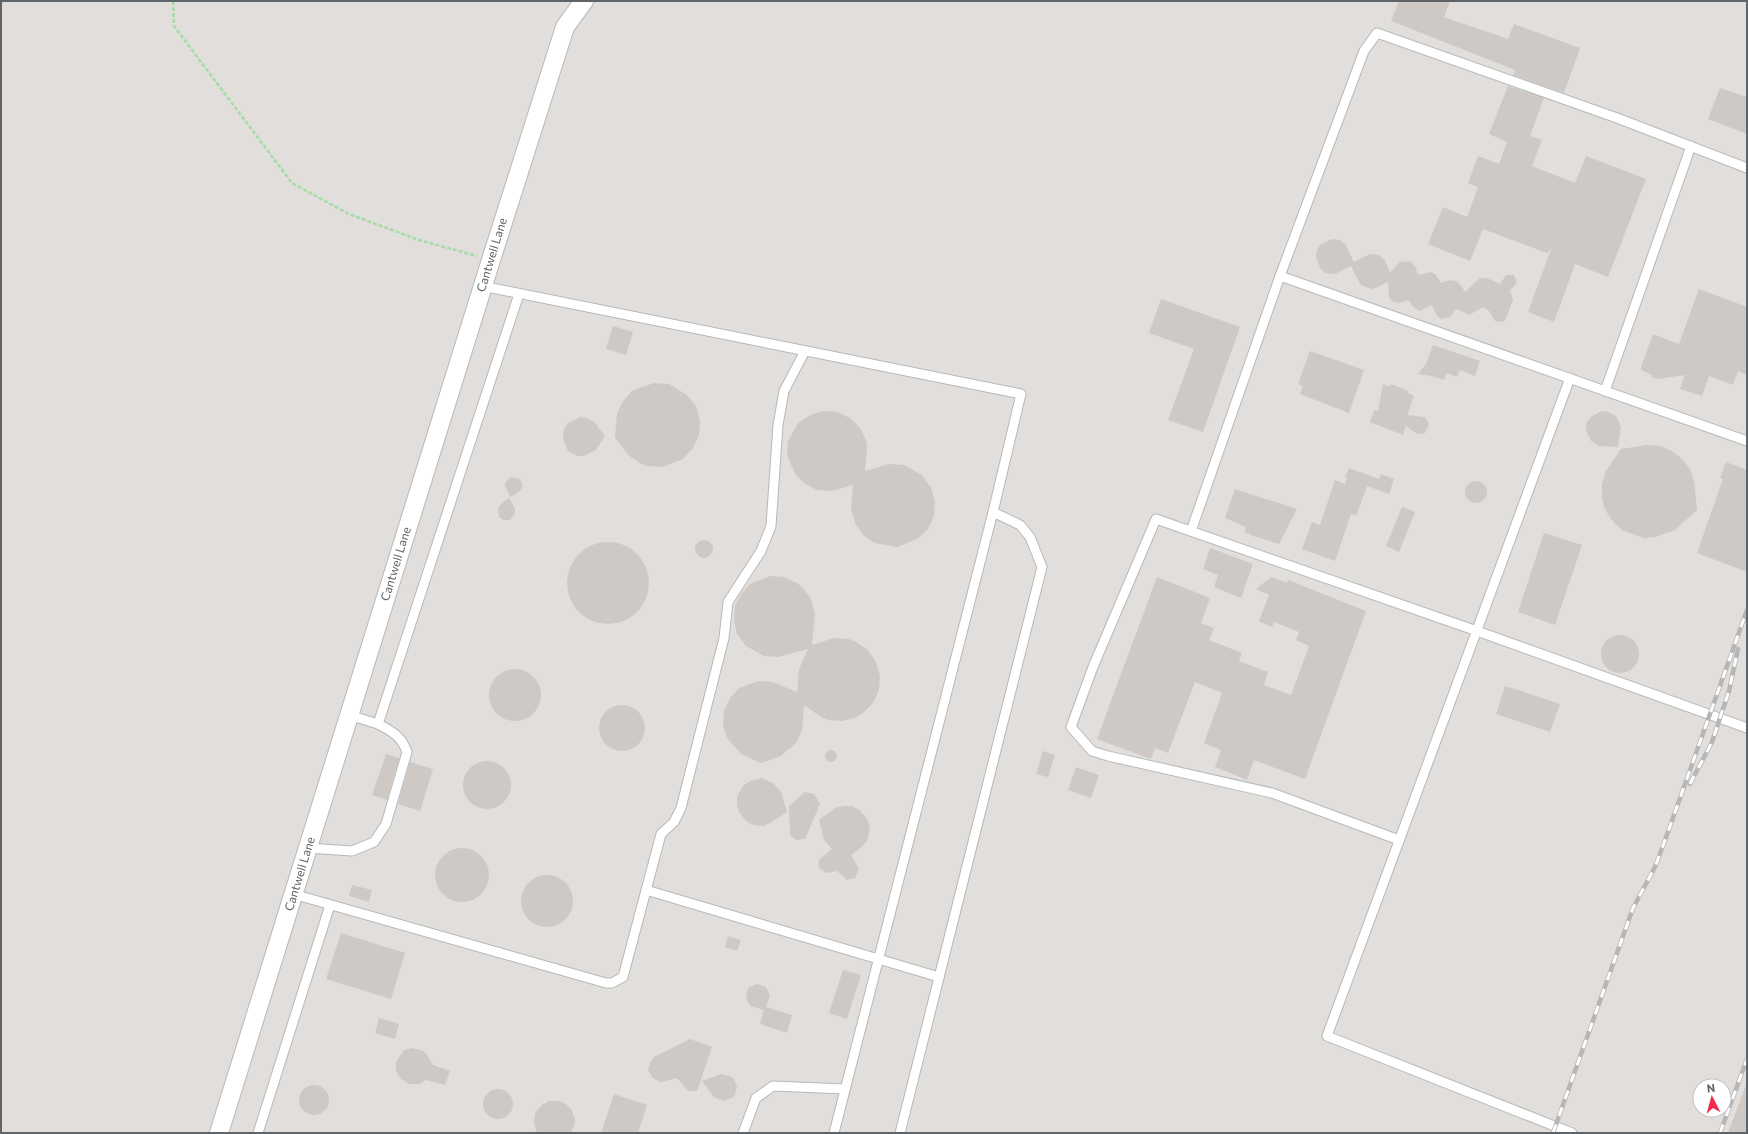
<svg xmlns="http://www.w3.org/2000/svg" width="1748" height="1134" viewBox="0 0 1748 1134" font-family="Commissioner,sans-serif">
  <style>
    .industrial { fill: #e2dedb; fill-rule: evenodd }
    .building { fill: #cec9c5 }
    .lines { fill: none; stroke-linecap: round; stroke-linejoin: round }
    .service-casing { stroke: #b4b9bb; stroke-width: 11 }
    .minor-casing { stroke: #b4b9bb; stroke-width: 20 }
    .path { stroke: #a4dca5; stroke-width: 2.5; stroke-dasharray: 4 2; stroke-linecap: butt }
    .service { stroke: #fff; stroke-width: 9 }
    .minor { stroke: #fff; stroke-width: 18 }
    .rail-casing { stroke: #b5b6b7; stroke-width: 4.5 }
    .rail { stroke: #fff; stroke-width: 3; stroke-dasharray: 9; stroke-linecap: butt }
    .labels { text-anchor: middle; stroke-width: 3.5; stroke-linejoin: round; paint-order: stroke }
    .street-label { font-size: 12px; fill: #5e6467; stroke: #fff }
  </style>
  <rect width="100%" height="100%" fill="#f1ece6"/>
  <path class="industrial" d="M1,1H1747V1133H1ZM1700,1086H1724V1110H1700Z"/>
  <g class="building">
    <polygon points="1399,1 1450,1 1444,17 1508,39 1514,24 1580,48 1564,93 1513,75 1515,70 1391,21"/>
    <polygon points="1508,86 1544,98 1530,136 1542,140 1532,166 1575,183 1586,156 1646,179 1608,277 1575,264 1554,322 1528,312 1551,249 1547,253 1483,229 1470,261 1428,244 1443,207 1467,217 1478,187 1468,183 1478,156 1499,164 1507,142 1489,134"/>
    <polygon points="1720,88 1747,97 1747,134 1708,119"/>
    <polygon points="1332,239 1340,240 1345,244 1354,262 1370,254 1379,255 1384,259 1390,272 1400,262 1410,261 1415,266 1418,275 1431,272 1436,275 1441,283 1450,280 1456,281 1460,284 1465,292 1480,278 1487,278 1500,284 1506,275 1514,275 1517,283 1510,290 1513,300 1506,318 1503,322 1495,321 1489,311 1483,307 1469,315 1456,309 1450,317 1442,319 1437,316 1432,305 1420,311 1413,307 1409,300 1398,303 1393,302 1389,297 1388,282 1373,289 1365,287 1360,284 1351,266 1335,274 1326,273 1321,269 1316,258 1317,250 1320,245"/>
    <polygon points="1699,289 1747,307 1747,375 1738,371 1733,385 1709,376 1702,396 1680,389 1685,375 1658,379 1652,377 1652,375 1641,370 1641,367 1653,334 1679,344"/>
    <polygon points="1161,299 1240,327 1203,432 1168,420 1194,349 1149,333"/>
    <polygon points="613,326 633,332 626,355 606,349"/>
    <polygon points="1433,345 1480,361 1475,376 1460,370 1457,377 1447,373 1444,380 1431,376 1418,374 1426,364"/>
    <polygon points="1310,351 1364,370 1349,413 1300,394 1303,386 1298,384"/>
    <polygon points="654,383 669,384 687,395 696,406 700,421 699,435 693,448 683,459 662,467 647,466 640,463 628,455 615,437 617,414 623,401 633,390"/>
    <polygon points="1383,384 1390,387 1391,384 1409,391 1408,393 1414,396 1407,415 1425,417 1429,424 1425,433 1417,434 1406,426 1403,435 1370,422 1374,410 1378,411"/>
    <polygon points="823,411 837,412 850,418 860,428 866,440 867,447 865,471 889,464 904,465 922,475 931,488 935,501 934,516 928,529 917,539 897,547 875,543 863,535 855,523 851,509 853,485 831,491 817,490 805,484 795,474 787,455 788,441 798,423 810,415"/>
    <polygon points="1602,411 1608,412 1616,416 1621,427 1618,447 1599,446 1591,441 1586,430 1587,422 1591,417"/>
    <polygon points="580,417 587,418 595,423 605,436 596,450 584,456 577,456 568,451 563,439 564,429 568,423"/>
    <polygon points="1647,445 1660,446 1672,451 1682,459 1690,469 1694,481 1697,510 1675,530 1655,537 1644,538 1624,531 1616,525 1609,516 1604,507 1602,497 1602,484 1606,471 1621,449"/>
    <polygon points="1726,462 1747,470 1747,572 1697,553 1723,479 1720,478"/>
    <polygon points="1349,468 1379,479 1381,474 1394,479 1389,494 1367,486 1356,516 1351,514 1335,561 1302,549 1312,522 1320,525 1335,480 1345,484 1347,478 1345,478"/>
    <polygon points="511,477 520,479 523,486 519,492 510,497 505,485 507,480"/>
    <circle cx="1476" cy="492" r="11"/>
    <polygon points="1235,489 1297,509 1279,544 1253,536 1245,532 1246,527 1225,518"/>
    <polygon points="509,498 515,509 515,514 510,520 504,520 499,517 498,509 500,505"/>
    <polygon points="1402,507 1415,512 1399,552 1386,546"/>
    <polygon points="1544,533 1582,545 1555,625 1518,612"/>
    <circle cx="704" cy="549" r="9"/>
    <circle cx="608" cy="583" r="41"/>
    <polygon points="1210,548 1253,564 1241,598 1214,587 1218,575 1203,569"/>
    <polygon points="770,576 784,577 797,583 803,588 811,599 815,613 812,645 834,638 849,639 856,642 868,650 876,662 880,676 879,690 873,703 863,713 857,717 843,721 828,720 821,717 804,705 802,730 796,743 781,756 761,763 741,754 727,738 723,725 724,711 730,698 739,688 759,681 773,682 797,692 799,669 808,649 778,657 764,656 746,646 737,634 734,621 735,606 741,594 750,584"/>
    <polygon points="1157,577 1210,598 1201,623 1214,628 1209,640 1242,653 1239,661 1268,672 1264,685 1291,695 1309,646 1296,640 1299,632 1274,622 1272,627 1259,621 1269,595 1256,589 1271,577 1287,583 1288,580 1366,611 1305,779 1254,760 1247,780 1215,767 1221,750 1204,743 1222,693 1195,682 1168,753 1155,748 1151,759 1097,739"/>
    <circle cx="1620" cy="654" r="19"/>
    <circle cx="515" cy="695" r="26"/>
    <polygon points="1505,686 1560,704 1550,732 1496,714"/>
    <circle cx="622" cy="728" r="23"/>
    <circle cx="831" cy="756" r="6"/>
    <polygon points="1043,751 1055,755 1048,777 1036,774"/>
    <polygon points="386,754 399,758 387,800 372,795"/>
    <circle cx="487" cy="785" r="24"/>
    <polygon points="410,762 433,769 420,811 398,804"/>
    <polygon points="1076,767 1099,775 1091,798 1068,790"/>
    <polygon points="762,778 773,783 781,792 787,812 770,823 763,826 754,825 747,822 739,812 737,805 737,797 743,786 750,781"/>
    <polygon points="805,792 814,794 820,804 805,839 796,840 790,835 789,806"/>
    <polygon points="844,806 852,806 859,810 867,819 870,827 868,839 863,846 851,855 859,869 855,878 847,880 837,871 826,873 819,868 819,860 832,849 824,840 819,820 835,808"/>
    <circle cx="462" cy="875" r="27"/>
    <circle cx="547" cy="901" r="26"/>
    <polygon points="352,885 372,890 369,902 349,896"/>
    <polygon points="341,933 405,953 391,999 326,979"/>
    <polygon points="728,936 741,940 737,951 725,947"/>
    <polygon points="843,970 861,975 847,1019 829,1013"/>
    <polygon points="757,984 766,987 770,995 766,1007 792,1015 787,1033 760,1024 764,1010 750,1006 746,998 748,988"/>
    <polygon points="379,1018 399,1024 395,1039 375,1033"/>
    <polygon points="690,1039 712,1047 697,1091 688,1091 677,1078 661,1082 653,1078 648,1070 651,1061 654,1057"/>
    <polygon points="412,1048 421,1050 426,1053 433,1065 450,1071 445,1085 426,1080 419,1084 409,1084 401,1079 396,1071 396,1062 404,1050"/>
    <polygon points="721,1074 730,1076 733,1078 737,1086 735,1095 732,1098 723,1101 714,1097 702,1081"/>
    <circle cx="314" cy="1100" r="15"/>
    <polygon points="1746,1085 1747,1085 1747,1133 1728,1133"/>
    <circle cx="498" cy="1104" r="15"/>
    <polygon points="614,1094 647,1105 638,1133 601,1133"/>
    <polygon points="549,1101 559,1101 566,1104 571,1109 575,1119 574,1126 571,1133 537,1133 534,1123 535,1113 542,1105"/>
  </g>
  <g class="lines">
    <g class="service-casing">
      <g id="service">
        <polyline points="1747,168 1617,118 1377,33 1364,51 1280,276 1747,441"/>
        <polyline points="482,286 1021,394 993,512 1020,525 1030,537 1042,567 900,1133"/>
        <polyline points="1570,378 1327,1036 1572,1133"/>
        <polyline points="1605,391 1691,146"/>
        <polyline points="1191,531 1280,276"/>
        <polyline points="349,715 378,724 519,294"/>
        <polyline points="1399,840 1272,793 1108,756 1092,751 1071,727 1093,667 1156,519 1477,631 1747,728"/>
        <path d="M307,848L352,851L374,842L386,824L407,752C402,737 392,731 378,724"/>
        <polyline points="646,890 939,977"/>
        <polyline points="293,894 606,983 612,983 623,977 661,834 674,822 681,808 724,638 728,602 761,551 771,526 778,425 784,391 805,351"/>
        <polyline points="258,1133 330,905"/>
        <polyline points="743,1133 756,1098 773,1086 845,1089"/>
        <polyline points="834,1133 993,512"/>
      </g>
    </g>
    <g class="minor-casing">
      <polyline id="minor" points="219,1133 491,260 565,27 584,1"/>
    </g>
    <polyline class="path" points="173,1 174,26 292,183 349,214 419,240 477,256"/>
    <use href="#service" class="service"/>
    <use href="#minor" class="minor"/>
    <g class="rail-casing">
      <g id="rail">
        <polyline points="1690,784 1712,742 1729,691 1738,649"/>
        <polyline points="1553,1133 1633,908 1655,867 1664,843 1747,610"/>
        <polyline points="1720,1133 1747,1059"/>
      </g>
    </g>
    <use href="#rail" class="rail"/>
  </g>
  <g class="labels">
    <g class="street-label">
      <text transform="translate(492 255) rotate(-73)" y="4">Cantwell Lane</text>
      <text transform="translate(396 564) rotate(-73)" y="4">Cantwell Lane</text>
      <text transform="translate(300 874) rotate(-73)" y="4">Cantwell Lane</text>
    </g>
  </g>
  <rect width="1748" height="1134" fill="none" stroke="#5e6467" stroke-width="4"/>
  <g transform="translate(1712 1098) rotate(354)"><circle r="19" fill="#ffffff" stroke="#bfc1c2"/>
  <path d="M0-3L7 15L0 10L-7 15Z" fill="#f22b4e"/>
  <text y="-6" font-size="11" font-weight="bold" text-anchor="middle" fill="#5e6467">N</text>
  </g>
</svg>
